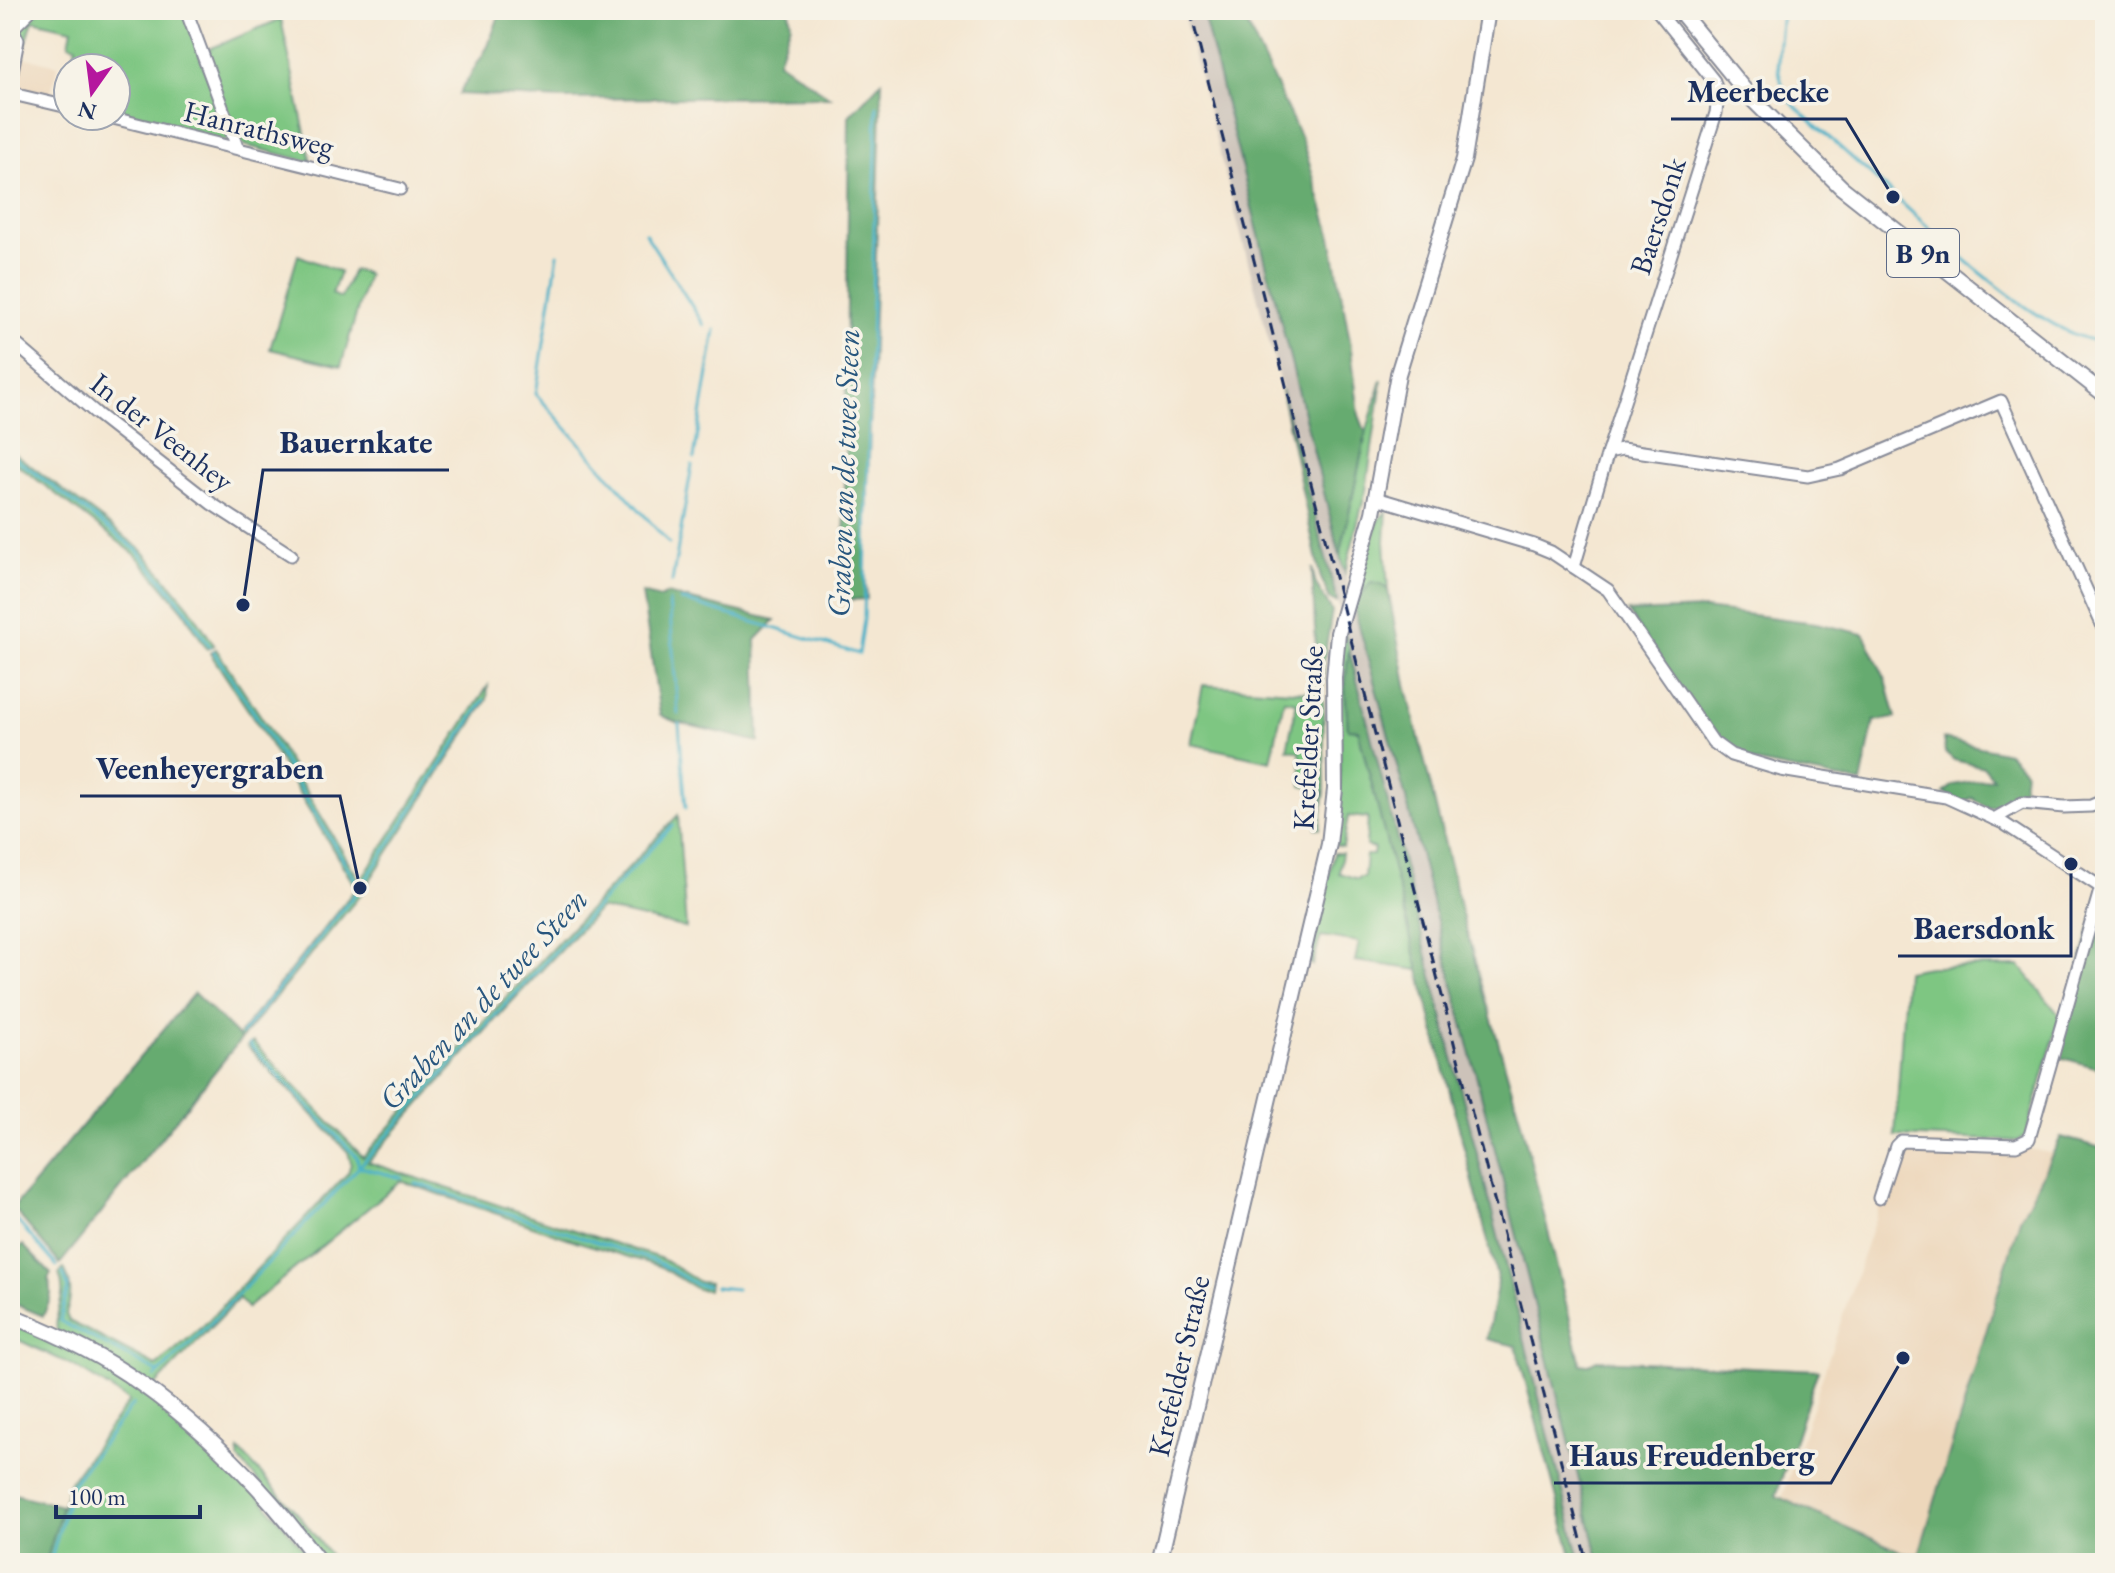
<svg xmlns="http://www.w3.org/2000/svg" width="2115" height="1573" viewBox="0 0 2115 1573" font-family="'EB Garamond',serif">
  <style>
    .built { fill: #edd7bb }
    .industrial { fill: #ccc2b9 }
    .green { fill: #7ec682; stroke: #4c7a70; stroke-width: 2 }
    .forest { fill: #66ab70; stroke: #406d67; stroke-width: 2 }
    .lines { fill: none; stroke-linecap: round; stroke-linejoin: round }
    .stream { stroke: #48b0c7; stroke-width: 3 }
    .minor-casing { stroke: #888b98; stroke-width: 15 }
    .major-casing { stroke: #888b98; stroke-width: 18 }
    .minor { stroke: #fff; stroke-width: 11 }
    .major { stroke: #fff; stroke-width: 14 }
    .rail { stroke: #1b2f5e; stroke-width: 3; stroke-dasharray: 12 6; stroke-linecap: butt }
    .labels { text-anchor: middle; stroke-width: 7; stroke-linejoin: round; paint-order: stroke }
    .shield { fill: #f7f3e8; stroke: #5d6a87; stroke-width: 2 }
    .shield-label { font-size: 28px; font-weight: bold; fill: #1b2f5e }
    .street-label { font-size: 30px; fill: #1b2f5e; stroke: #f7f3e8 }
    .water-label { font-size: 32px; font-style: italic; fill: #28567e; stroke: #f7f3e8 }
    .leader { fill: none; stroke: #1b2f5e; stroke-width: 3 }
    .callout-dot { fill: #1b2f5e; stroke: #f7f3e8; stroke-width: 3 }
    .callout-label { font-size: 32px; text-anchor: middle; font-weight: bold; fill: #1b2f5e; stroke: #f7f3e8; stroke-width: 7; stroke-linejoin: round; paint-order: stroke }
  </style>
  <rect width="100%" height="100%" fill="#f7f3e8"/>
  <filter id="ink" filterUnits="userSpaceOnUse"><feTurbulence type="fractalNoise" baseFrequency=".0125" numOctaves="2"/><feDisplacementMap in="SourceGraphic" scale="16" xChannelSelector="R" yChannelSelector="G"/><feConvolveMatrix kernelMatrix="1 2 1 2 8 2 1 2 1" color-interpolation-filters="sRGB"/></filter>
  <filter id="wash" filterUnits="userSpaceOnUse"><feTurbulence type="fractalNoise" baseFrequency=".006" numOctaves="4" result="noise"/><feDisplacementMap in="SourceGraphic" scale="32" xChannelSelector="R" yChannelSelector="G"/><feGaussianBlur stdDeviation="1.8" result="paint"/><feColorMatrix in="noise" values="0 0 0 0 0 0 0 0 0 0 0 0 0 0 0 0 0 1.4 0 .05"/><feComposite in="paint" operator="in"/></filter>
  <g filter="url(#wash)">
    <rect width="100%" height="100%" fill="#f4e7d2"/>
    <g class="built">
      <polygon points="23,57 58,65 49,99 19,91 15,85"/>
      <polygon points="1907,1144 2030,1149 2054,1154 2020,1219 1919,1554 1907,1554 1782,1498 1898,1150"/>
    </g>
    <polygon class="industrial" points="1182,10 1202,10 1340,556 1405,795 1600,1563 1581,1563 1337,600"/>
    <g class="green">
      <polygon points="35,10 183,10 230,137 226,141 116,115 116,68 73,58 76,46 69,44 72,29 33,20 24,50 21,49 23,41 21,26"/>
      <polygon points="281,19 311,162 244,145 236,138 204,51"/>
      <polygon points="298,255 340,272 332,294 341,298 353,270 368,274 341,366 270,349"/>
      <polygon points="1382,380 1366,490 1345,573 1340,556 1366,433"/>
      <polygon points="10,450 142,550 189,606 214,645 207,649 183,610 136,555 10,459"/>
      <polygon points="1387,511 1385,541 1388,590 1381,584 1371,582 1359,598 1355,611 1353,604 1378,520"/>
      <path d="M1345,633L1349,649L1345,687L1348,729H1358L1419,970L1355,961L1359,942L1321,936L1312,965L1309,963L1334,853H1342L1339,873L1358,879L1359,877H1364L1366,855H1373L1374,848L1366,846L1368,818L1348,816L1343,847L1335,845C1347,774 1332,703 1345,633Z"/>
      <polygon points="216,649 266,724 360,881 488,686 487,700 361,894 241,1039 238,1036 356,888 260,728 210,653"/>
      <polygon points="1203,685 1323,693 1325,792 1320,829 1316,828 1323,791 1302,786 1300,752 1287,749 1297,702 1284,700 1271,761 1191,744"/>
      <path d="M678,815L686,928L600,908L504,1010L368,1162L662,1259L699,1282L709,1283L708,1290L697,1289L659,1266L579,1242L401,1181L247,1308L239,1298L154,1387L57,1331C53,1309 69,1299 59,1274L64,1268C72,1285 72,1296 66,1314L69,1321L156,1366L204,1325L348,1173L351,1163L348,1152L247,1046L253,1042L363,1157L499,1005Z"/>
      <polygon points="2020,966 2060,1016 2026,1135 2017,1141 1895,1136 1906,971 1929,967"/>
      <path d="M10,1321C99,1356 181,1414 247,1483C271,1508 292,1536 314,1563H46L69,1483L129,1401L74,1366L10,1336Z"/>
      <polygon points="239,1450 298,1514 336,1563 327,1563 290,1516 238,1459"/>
    </g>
    <g class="forest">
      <polygon points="501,10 789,10 791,24 778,61 830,97 561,99 459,94 488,46"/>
      <polygon points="1202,10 1240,10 1302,140 1330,231 1350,341 1359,415 1366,433 1340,556"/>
      <polygon points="882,81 865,574 867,599 847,600 844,575 849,116"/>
      <polygon points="1281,390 1337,600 1336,602 1330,599 1320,576"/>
      <polygon points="1312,568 1316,584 1332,611 1324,660 1323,693 1318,692"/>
      <polygon points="1371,582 1381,584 1388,590 1407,689 1464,923 1519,1114 1581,1364 1587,1365 1597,1360 1818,1370 1776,1496 1907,1554 1919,1554 2020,1219 2061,1137 2105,1149 2105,1563 1600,1563 1405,795 1355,611 1359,598"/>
      <polygon points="642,593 660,598 667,594 775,620 756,640 759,742 676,722 660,715"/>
      <polygon points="1705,609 1816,623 1864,634 1886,680 1896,718 1874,721 1861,783 1755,762 1714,741 1628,612"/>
      <polygon points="1349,649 1581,1563 1574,1563 1516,1346 1487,1339 1498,1281 1358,730 1348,729 1345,687"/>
      <polygon points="1943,739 2008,753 2025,770 2022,798 1988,808 1972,798 1963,802 1944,793 1953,785 1993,778 1984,767 1954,760 1945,752"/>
      <polygon points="2100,890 2105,894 2105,1070 2056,1056"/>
      <polygon points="194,993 241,1039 60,1264 13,1208"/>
      <path d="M23,1245L51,1274L48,1279C55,1293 49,1302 43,1316L10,1302V1253Z"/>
      <polygon points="10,1493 62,1506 46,1563 10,1563"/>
    </g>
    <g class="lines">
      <g class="stream">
        <path d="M1782,10C1780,47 1772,61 1787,98C1816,127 1847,153 1878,181C1919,219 2050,346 2105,341"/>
        <polyline points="645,233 704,325"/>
        <polyline points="558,254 536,394 669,543"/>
        <polyline points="10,454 138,551 185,608 210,647"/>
        <polyline points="694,458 715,330"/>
        <polyline points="672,582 692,465"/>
        <polyline points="681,600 859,654 864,619 877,106"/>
        <polyline points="669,601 678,714"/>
        <polyline points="213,651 262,725 360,888 242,1034"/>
        <polyline points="679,724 686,808"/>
        <polyline points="361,887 484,700"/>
        <polyline points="359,1167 502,1008 673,825"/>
        <polyline points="360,1167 402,1178"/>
        <polyline points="415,1183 658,1262 697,1285 707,1286"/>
        <polyline points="10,1213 57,1266"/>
        <polyline points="63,1273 68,1287 60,1321 158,1372"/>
        <polyline points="715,1287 736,1289"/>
        <polyline points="155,1377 212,1322 359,1167 357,1157 249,1044"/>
        <polyline points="50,1563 72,1484 133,1404"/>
      </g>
    </g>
  </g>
  <g filter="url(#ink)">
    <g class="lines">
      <g class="minor-casing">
        <g id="minor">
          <polyline points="186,10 237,147"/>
          <polyline points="10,31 31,10"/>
          <polyline points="10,82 18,40 13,30"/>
          <polyline points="10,88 21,96 68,107"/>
          <polyline points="105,116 400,189"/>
          <polyline points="10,339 97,414 212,504 291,555"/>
          <polyline points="1608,452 1716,113 1718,95 1714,81 1657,10"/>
          <polyline points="1376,498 1534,545 1551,552 1608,590 1713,742 1731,755 1781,770 1946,797 2003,823 2105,890"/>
          <polyline points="1574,567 1608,452 1622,449 1808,476 1840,469 2001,401 2105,631"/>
          <polyline points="1994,819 2022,803 2064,807 2091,806 2105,800"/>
          <polyline points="1879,1198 1896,1146 1901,1141 2016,1145 2029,1139 2101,887"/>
        </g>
      </g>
      <g class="major-casing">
        <g id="major">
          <polyline points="1679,10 1751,98 1841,187 2105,395"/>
          <path d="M10,1315C52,1332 103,1356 140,1383C209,1432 269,1494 320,1563"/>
          <polyline points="1159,1563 1329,844 1335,789 1334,678 1338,633 1373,513 1398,374 1464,159 1488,10"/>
        </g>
      </g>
      <use href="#minor" class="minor"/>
      <use href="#major" class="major"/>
      <polyline class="rail" points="1190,10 1587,1563"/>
    </g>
  </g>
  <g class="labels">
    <rect class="shield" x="1887" y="229" width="72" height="48" rx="6"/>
    <g class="shield-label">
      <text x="1923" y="263">B 9n</text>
    </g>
    <g class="street-label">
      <text transform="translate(259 129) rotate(14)" y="10">Hanrathsweg</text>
      <text transform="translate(1658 216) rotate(-72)" y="10">Baersdonk</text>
      <text transform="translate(162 432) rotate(38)" y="10">In der Veenhey</text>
      <text transform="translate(1308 738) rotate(-87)" y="10">Krefelder Straße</text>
      <text transform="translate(1179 1366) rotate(-77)" y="10">Krefelder Straße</text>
    </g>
    <g class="water-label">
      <text transform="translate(843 473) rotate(-88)" y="11">Graben an de twee Steen</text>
      <text transform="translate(483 999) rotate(-47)" y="11">Graben an de twee Steen</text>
    </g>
  </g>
  <path class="leader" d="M1893 197L1846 119H1671M243 605L263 470H449M360 888L340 796H80M2071 864L2071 956H1898M1903 1358L1831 1483H1554"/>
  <g class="callout-dot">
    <circle cx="1893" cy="197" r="8"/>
    <circle cx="243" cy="605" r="8"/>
    <circle cx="360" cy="888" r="8"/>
    <circle cx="2071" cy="864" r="8"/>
    <circle cx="1903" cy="1358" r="8"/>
  </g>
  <g class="callout-label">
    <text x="1758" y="102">Meerbecke</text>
    <text x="356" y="453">Bauernkate</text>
    <text x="210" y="779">Veenheyergraben</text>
    <text x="1984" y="939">Baersdonk</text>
    <text x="1692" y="1466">Haus Freudenberg</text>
  </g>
  <rect width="2115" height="1573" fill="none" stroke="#f7f3e8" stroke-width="40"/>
  <g transform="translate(92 92) rotate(194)"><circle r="38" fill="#f7f3e8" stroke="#9fa5b1" stroke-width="2"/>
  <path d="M0-6L14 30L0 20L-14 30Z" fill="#b5179e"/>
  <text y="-12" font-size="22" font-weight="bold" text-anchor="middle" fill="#1b2f5e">N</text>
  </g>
  <path d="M56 1505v12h144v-12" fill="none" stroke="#1b2f5e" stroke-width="4"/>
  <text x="68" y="1505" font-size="24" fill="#1b2f5e" stroke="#f7f3e8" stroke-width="6" paint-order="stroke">100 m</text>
</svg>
